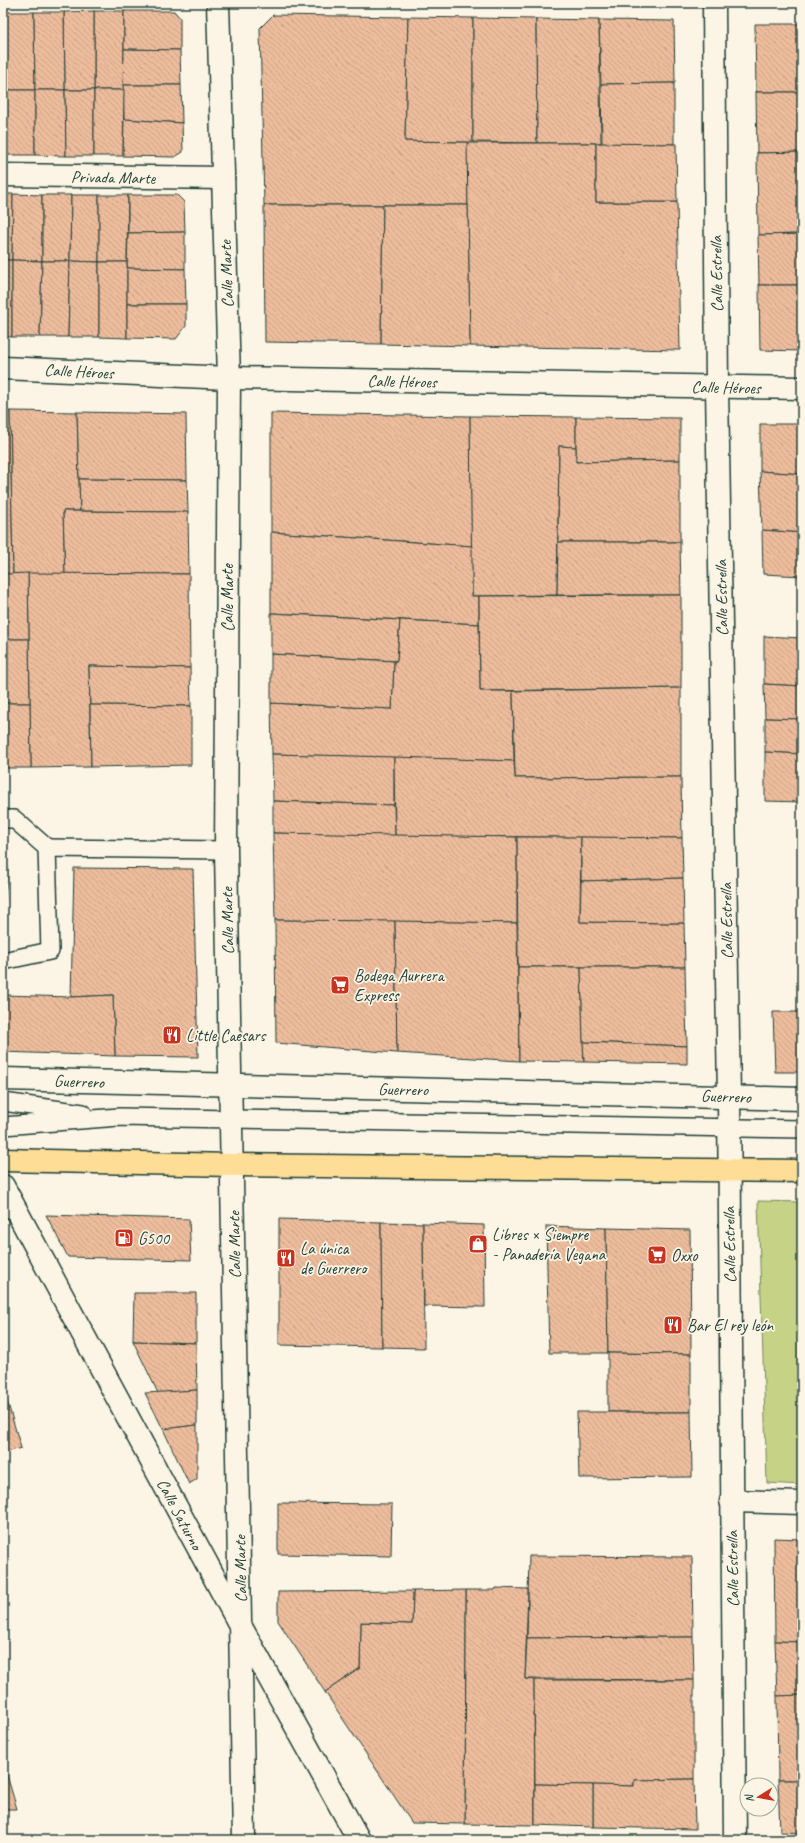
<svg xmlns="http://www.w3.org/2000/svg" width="805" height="1843" viewBox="0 0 805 1843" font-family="Caveat,sans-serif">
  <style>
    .green { fill: #c6d286; stroke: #72885d }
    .building { fill: url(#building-back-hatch); stroke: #1f3d34 }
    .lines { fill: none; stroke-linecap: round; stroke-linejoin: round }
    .lane-casing { stroke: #1f3d34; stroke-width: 20 }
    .street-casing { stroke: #1f3d34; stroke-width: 25 }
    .secondary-casing { stroke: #1f3d34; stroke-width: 25 }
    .primary-casing { stroke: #1f3d34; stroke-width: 25 }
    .lane { stroke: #fcf5e5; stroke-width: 17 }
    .street { stroke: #fcf5e5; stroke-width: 22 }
    .secondary { stroke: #fcf5e5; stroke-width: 22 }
    .primary { stroke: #fedd96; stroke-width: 22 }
    .labels { text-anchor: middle; stroke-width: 3.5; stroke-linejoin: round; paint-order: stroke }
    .street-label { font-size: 17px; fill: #1f3d34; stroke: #fcf5e5 }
    .poi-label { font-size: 17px; fill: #1f3d34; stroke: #fcf5e5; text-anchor: start }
  </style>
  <defs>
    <pattern id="building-back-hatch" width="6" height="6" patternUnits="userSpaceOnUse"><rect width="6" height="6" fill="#edbc9d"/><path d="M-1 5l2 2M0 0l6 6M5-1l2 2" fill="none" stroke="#cba288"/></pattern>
  </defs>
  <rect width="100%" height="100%" fill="#fcf5e5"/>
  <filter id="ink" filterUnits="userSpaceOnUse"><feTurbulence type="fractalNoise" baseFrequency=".025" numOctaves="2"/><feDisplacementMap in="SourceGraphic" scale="8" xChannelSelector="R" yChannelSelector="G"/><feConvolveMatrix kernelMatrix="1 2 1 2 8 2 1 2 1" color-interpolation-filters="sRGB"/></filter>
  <g filter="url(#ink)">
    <polygon class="green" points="758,1201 802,1202 802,1485 767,1483"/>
    <g class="building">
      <rect x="94" y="11" width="30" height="79"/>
      <polygon points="94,11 94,90 65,90 64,12"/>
      <polygon points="124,11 174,11 180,18 180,50 124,49"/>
      <rect x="3" y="12" width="2" height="78"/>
      <polygon points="5,12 34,12 35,90 5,90"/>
      <polygon points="34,12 64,12 65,90 35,90"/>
      <polygon points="273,15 408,17 405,141 468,142 468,205 264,205 260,28"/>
      <polygon points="408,17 473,18 473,142 405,141"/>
      <polygon points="473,18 536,19 537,143 473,142"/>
      <polygon points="536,19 599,20 601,143 537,143"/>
      <polygon points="599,20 674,21 675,83 601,84"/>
      <polygon points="755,24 802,24 802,92 756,92"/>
      <polygon points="124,49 180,50 181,85 123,85"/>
      <polygon points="674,83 674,144 602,144 601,84"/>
      <polygon points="123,85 181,85 182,123 124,119"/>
      <polygon points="3,90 5,90 6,155 3,155"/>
      <polygon points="5,90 35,90 35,155 6,155"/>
      <polygon points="35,90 65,90 66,156 35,155"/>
      <polygon points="65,90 94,90 94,156 66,156"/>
      <polygon points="94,90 124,90 123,156 94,156"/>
      <polygon points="756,92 802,92 802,152 757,153"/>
      <polygon points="124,119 182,123 183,152 175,157 123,156"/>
      <polygon points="467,143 596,143 596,202 677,202 680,350 470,346"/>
      <polygon points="596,143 676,144 677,202 596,202"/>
      <polygon points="802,152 802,234 758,235 757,153"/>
      <polygon points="3,194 13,194 12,260 3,260"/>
      <polygon points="13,194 42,195 42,261 12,260"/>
      <polygon points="42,195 71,195 70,261 42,261"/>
      <polygon points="71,195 99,195 99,262 70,261"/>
      <polygon points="99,195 128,195 127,262 99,262"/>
      <polygon points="128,195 177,195 184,202 185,232 128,233"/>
      <polygon points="264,205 383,205 381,344 265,342"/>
      <polygon points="383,205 468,205 470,346 381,344"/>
      <polygon points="185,232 185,269 127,268 128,233"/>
      <polygon points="802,234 802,285 759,285 758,235"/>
      <polygon points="3,260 12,260 12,337 3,336"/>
      <polygon points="12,260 42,261 40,337 12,337"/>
      <polygon points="42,261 70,261 68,337 40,337"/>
      <polygon points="70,261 99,262 99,337 68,337"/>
      <polygon points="99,262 127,262 127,338 99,337"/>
      <polygon points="127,268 185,269 186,304 127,304"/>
      <polygon points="759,285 802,285 802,351 760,350"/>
      <polygon points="127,304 186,304 186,326 176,339 127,338"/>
      <polygon points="3,411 10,411 13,574 3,574"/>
      <polygon points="10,411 77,412 80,511 63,511 65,574 13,574"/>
      <polygon points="77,412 186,414 187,480 79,479"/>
      <polygon points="271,413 470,416 472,546 271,532"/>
      <polygon points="470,416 576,417 576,447 559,446 557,595 472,596"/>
      <polygon points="576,417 680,418 680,460 576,462"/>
      <polygon points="760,424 802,424 802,474 760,471"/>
      <polygon points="559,446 576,447 576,462 680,460 680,542 558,542"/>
      <polygon points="760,471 802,474 802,533 762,530"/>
      <polygon points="79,479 187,480 188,512 80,511"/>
      <polygon points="63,511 188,512 189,574 65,574"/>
      <polygon points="762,530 802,533 802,576 763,574"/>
      <polygon points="271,532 472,546 472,596 479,596 479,624 271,613"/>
      <polygon points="558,542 680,542 681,595 557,595"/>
      <polygon points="28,573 189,574 190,668 89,666 91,767 31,768"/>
      <polygon points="28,573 29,639 3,639 3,574"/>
      <polygon points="681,595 681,688 480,691 479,596"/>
      <polygon points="271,613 400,620 397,661 271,654"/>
      <polygon points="400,620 479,624 480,691 513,691 514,761 272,754 271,703 392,709 394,661 397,661"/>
      <polygon points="764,636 802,638 802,686 764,684"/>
      <polygon points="3,639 29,639 30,703 3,703"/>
      <polygon points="271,654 394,661 392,709 271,703"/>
      <polygon points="89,666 190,668 191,706 90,705"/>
      <polygon points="764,684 802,686 802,719 765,718"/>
      <polygon points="681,688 681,777 515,778 513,691"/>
      <polygon points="3,703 30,703 31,768 3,768"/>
      <polygon points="90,705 191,706 191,765 91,767"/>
      <polygon points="765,718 802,719 802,754 765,752"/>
      <polygon points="765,752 802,754 802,802 765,801"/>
      <polygon points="272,754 394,757 394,805 273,801"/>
      <polygon points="394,757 514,761 515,778 681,777 682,838 395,836"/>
      <polygon points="273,801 394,805 395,836 273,833"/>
      <polygon points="273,833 517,837 517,923 275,920"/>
      <polygon points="517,837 581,837 580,922 684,923 685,967 518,967"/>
      <polygon points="581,837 682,838 683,878 581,881"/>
      <polygon points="3,866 8,866 4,906 3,906"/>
      <polygon points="74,868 193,869 198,1057 115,1056 113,995 71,997"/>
      <polygon points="683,878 684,923 580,922 581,881"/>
      <polygon points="275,920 395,921 397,1053 276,1043"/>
      <polygon points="395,921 517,923 519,1061 397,1053"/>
      <polygon points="518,967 581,967 584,1062 519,1061"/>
      <polygon points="581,967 685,967 687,1046 583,1042"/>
      <polygon points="3,995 71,997 113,995 115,1056 3,1052"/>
      <polygon points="773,1012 802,1012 802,1072 775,1072"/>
      <polygon points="583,1042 687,1046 687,1064 584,1062"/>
      <polygon points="46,1215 189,1219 191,1260 68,1257"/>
      <polygon points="279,1219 381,1222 382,1347 279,1345"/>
      <polygon points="381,1222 423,1223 424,1348 382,1347"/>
      <polygon points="423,1223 484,1225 485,1307 424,1306"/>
      <polygon points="546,1226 606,1228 608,1353 549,1353"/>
      <polygon points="606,1228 690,1230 691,1354 608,1353"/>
      <polygon points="134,1293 196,1293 196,1343 133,1341"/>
      <polygon points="133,1341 196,1343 197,1390 158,1393"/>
      <polygon points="608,1353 691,1354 691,1412 608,1412"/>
      <polygon points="3,1387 21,1448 3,1453"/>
      <polygon points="197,1390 197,1425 163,1429 145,1393"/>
      <polygon points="577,1412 691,1412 692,1477 579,1478"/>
      <polygon points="197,1425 197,1479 189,1484 163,1429"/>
      <polygon points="278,1503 392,1504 391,1556 278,1554"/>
      <polygon points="774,1538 802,1539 802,1642 775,1641"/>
      <polygon points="529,1556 692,1557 693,1637 527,1638"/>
      <polygon points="496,1588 528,1589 525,1679 534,1680 535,1825 465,1824 466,1590 495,1590"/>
      <polygon points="466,1590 465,1824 412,1823 325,1692 360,1668 361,1622 412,1624 413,1591"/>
      <polygon points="413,1591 412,1624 361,1622 360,1668 325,1692 278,1621 278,1592"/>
      <polygon points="693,1637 694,1680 525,1679 527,1638"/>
      <polygon points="775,1641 802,1642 802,1695 777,1696"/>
      <polygon points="534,1680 694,1680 694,1779 634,1780 634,1786 535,1784"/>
      <polygon points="802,1695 802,1780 778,1780 777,1696"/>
      <polygon points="3,1762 17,1809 3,1809"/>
      <polygon points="694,1779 695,1829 593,1827 593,1785 634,1786 634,1780"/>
      <polygon points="778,1780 802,1780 802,1833 780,1832"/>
      <polygon points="535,1784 593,1785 593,1827 535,1825"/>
    </g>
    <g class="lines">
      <g class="lane-casing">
        <g id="lane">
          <polyline points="3,819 14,819 47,848"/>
          <polyline points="3,961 50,951 47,848 226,850"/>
          <polyline points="3,1102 83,1113"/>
          <polyline points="3,1126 119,1117 802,1129"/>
        </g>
      </g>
      <g class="street-casing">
        <g id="street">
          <polyline points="218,3 229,378 226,850 244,1840"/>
          <polyline points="714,3 717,387 729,1096 735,1840"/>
          <polyline points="3,175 223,178"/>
          <polyline points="3,368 229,378 802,388"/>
          <polyline points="3,1186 241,1627 359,1840"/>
          <polyline points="731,1501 802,1503"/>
        </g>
      </g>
      <g class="secondary-casing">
        <polyline id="secondary" points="3,1079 802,1099"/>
      </g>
      <g class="primary-casing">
        <polyline id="primary" points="3,1160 232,1165 802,1171"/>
      </g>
      <use href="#lane" class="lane"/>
      <use href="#street" class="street"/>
      <use href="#secondary" class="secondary"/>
      <use href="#primary" class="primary"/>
    </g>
  </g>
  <defs>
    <g id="supermarket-square" transform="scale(1)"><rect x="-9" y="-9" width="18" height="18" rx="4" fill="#c8321e" stroke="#fcf5e5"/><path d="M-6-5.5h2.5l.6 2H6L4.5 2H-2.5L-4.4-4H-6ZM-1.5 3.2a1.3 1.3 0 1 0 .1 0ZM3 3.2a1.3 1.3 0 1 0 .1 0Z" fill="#fff"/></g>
    <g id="restaurant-square" transform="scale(1)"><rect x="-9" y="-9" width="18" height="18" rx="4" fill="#c8321e" stroke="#fcf5e5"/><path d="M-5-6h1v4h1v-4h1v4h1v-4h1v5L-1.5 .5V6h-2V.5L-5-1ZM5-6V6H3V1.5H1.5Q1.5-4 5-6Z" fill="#fff"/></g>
    <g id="fuel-square" transform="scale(1)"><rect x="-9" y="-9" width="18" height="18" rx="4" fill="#c8321e" stroke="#fcf5e5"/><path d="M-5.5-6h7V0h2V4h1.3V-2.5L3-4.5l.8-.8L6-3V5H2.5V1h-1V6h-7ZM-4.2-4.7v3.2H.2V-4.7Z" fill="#fff"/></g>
    <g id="shop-square" transform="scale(1)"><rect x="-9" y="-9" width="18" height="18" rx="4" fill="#c8321e" stroke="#fcf5e5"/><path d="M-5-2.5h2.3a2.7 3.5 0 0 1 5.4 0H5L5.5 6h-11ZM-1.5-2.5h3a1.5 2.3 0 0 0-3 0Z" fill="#fff"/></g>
  </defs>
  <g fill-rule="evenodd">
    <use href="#supermarket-square" x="340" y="985"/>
    <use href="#restaurant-square" x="172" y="1035"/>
    <use href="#fuel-square" x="124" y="1238"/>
    <use href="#shop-square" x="478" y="1244"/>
    <use href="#supermarket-square" x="657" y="1255"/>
    <use href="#restaurant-square" x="286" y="1258"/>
    <use href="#restaurant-square" x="673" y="1325"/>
  </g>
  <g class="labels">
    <g class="street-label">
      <text transform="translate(113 177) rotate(1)" y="6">Privada Marte</text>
      <text transform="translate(226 274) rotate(-92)" y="6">Calle Marte</text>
      <text transform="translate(716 274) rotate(-91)" y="6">Calle Estrella</text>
      <text transform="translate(79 371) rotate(3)" y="6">Calle Héroes</text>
      <text transform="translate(402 381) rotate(1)" y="6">Calle Héroes</text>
      <text transform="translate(726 387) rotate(1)" y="6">Calle Héroes</text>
      <text transform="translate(227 598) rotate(-90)" y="6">Calle Marte</text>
      <text transform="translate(721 598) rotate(-91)" y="6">Calle Estrella</text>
      <text transform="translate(227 921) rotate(-91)" y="6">Calle Marte</text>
      <text transform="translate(726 921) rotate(-91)" y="6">Calle Estrella</text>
      <text transform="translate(79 1081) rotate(2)" y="6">Guerrero</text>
      <text transform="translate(403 1089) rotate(1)" y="6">Guerrero</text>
      <text transform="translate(726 1096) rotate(2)" y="6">Guerrero</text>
      <text transform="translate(234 1245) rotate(-91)" y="6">Calle Marte</text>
      <text transform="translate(729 1245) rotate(-91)" y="6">Calle Estrella</text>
      <text transform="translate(180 1514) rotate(62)" y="6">Calle Saturno</text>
      <text transform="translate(240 1569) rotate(-91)" y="6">Calle Marte</text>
      <text transform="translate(732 1569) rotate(-91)" y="6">Calle Estrella</text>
    </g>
    <g class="poi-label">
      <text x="354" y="981">Bodega Aurrera<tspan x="354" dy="20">Express</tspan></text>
      <text x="186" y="1041">Little Caesars</text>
      <text x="492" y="1240">Libres × Siempre<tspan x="492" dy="20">- Panadería Vegana</tspan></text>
      <text x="138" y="1244">G500</text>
      <text x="300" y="1254">La única<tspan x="300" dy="20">de Guerrero</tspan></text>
      <text x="671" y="1261">Oxxo</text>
      <text x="687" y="1331">Bar El rey león</text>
    </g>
  </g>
  <rect width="805" height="1843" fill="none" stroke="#fcf5e5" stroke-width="16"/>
  <rect x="8" y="8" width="789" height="1827" fill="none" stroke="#1f3d34" stroke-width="1.5" filter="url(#ink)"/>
  <g transform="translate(759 1797) rotate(259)"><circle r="19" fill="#fcf5e5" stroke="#a4ab9e"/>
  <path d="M0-3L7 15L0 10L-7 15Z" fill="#c8321e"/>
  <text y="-6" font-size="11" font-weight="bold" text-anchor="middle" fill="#1f3d34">N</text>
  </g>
</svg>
